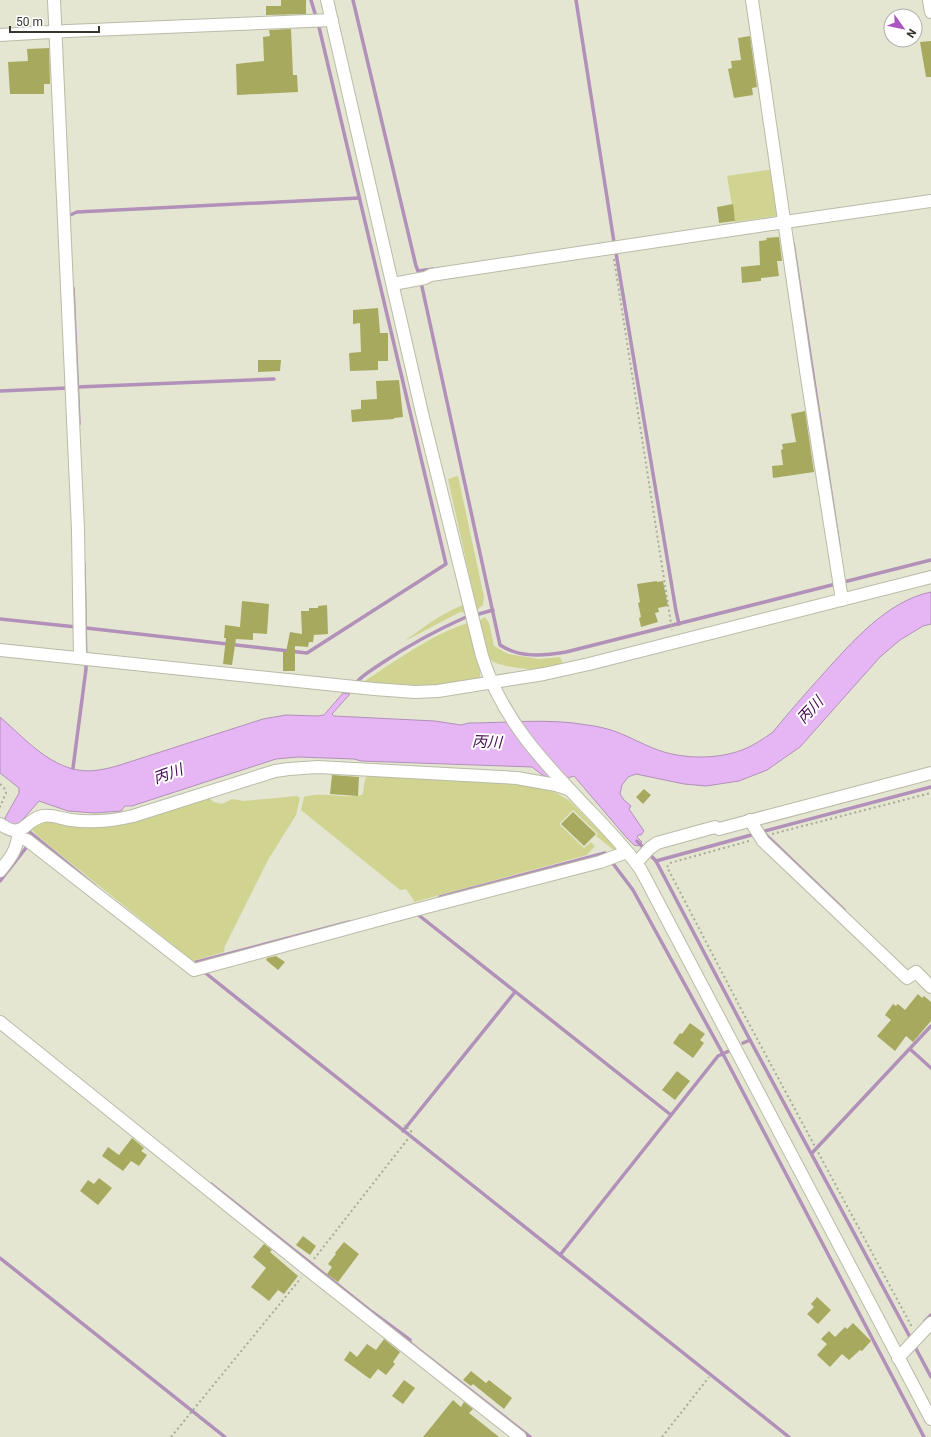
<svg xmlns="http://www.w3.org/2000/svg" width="931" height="1437" viewBox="0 0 931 1437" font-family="Roboto,'Noto Sans JP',sans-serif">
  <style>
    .green { fill: #d0d490 }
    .water { fill: #e6b6f4; stroke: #b190b9 }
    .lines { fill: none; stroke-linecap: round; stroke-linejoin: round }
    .stream { stroke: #b190b9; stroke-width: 3.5 }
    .building { fill: #a7aa5e }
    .street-casing { stroke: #babba7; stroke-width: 14 }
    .path { stroke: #a9ab9a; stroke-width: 2; stroke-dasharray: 2 3; stroke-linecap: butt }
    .street { stroke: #fff; stroke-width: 12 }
    .labels { text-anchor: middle; stroke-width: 4; stroke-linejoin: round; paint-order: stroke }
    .water-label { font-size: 15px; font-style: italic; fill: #440752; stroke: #fff }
  </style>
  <rect width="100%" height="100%" fill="#e4e6d1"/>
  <g class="green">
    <polygon points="774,169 782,215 735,222 727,176"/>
    <polygon points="458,476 484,597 483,605 477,610 448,479"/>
    <path d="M463,605L467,613L460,612L405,641C425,626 439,615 463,605Z"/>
    <path d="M485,617L489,623L494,646L508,654L539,659L560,657L563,664C558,666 553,668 548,669C538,671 497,667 491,660C484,652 481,631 479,621Z"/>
    <path d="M468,623L480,671V677L475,681L415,688L362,683C394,662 432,634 468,623Z"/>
    <path d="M367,776L536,784L553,791L570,801L618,850L615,851L596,836L598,834L573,810L559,824L584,848L591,842L595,846L587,855L414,902L413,899L406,889L400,890L301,810L304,797C323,791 343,799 362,795C365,789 363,781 367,776Z"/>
    <path d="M297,796L300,798L296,815L268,860L225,946L224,952L193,961L62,856L40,838L30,828C44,819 50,820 65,823L207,797L214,802L222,804L232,799L244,801Z"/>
  </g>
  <path class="water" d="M931,592V624L923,626L900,640L880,657L800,747L767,770L739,781L706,786L684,784L636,774L628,777L622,785L620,794L624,800L631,806L629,809L644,831L641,835H638L637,837L642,842L638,846L634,845L626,837L574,776L556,782L541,774L532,767L361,761L354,759L298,757L276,759L132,806H125L121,811L95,813L68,811L39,801L18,825H11L6,821L5,818L19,793V788L0,773V717C28,741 57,777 99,770C106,769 113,767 120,765L263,719L286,715L318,716L324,715L343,693L350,694L332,714L334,716L435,721L461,725L469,723C507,723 549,718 587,725C596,726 605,728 614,731C631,737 647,747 664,752C688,759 718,759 742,750C753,746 763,739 773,732C789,712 806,693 823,674C852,642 887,601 931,592Z"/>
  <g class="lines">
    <g class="stream">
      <path d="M353,0L416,266L419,273L500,645C520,658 543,656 566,652L931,560"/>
      <polyline points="576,0 614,242"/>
      <polyline points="70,215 77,212 359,198"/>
      <polyline points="793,243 839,546"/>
      <polyline points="616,253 676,611 679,624"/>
      <polyline points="418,271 433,269"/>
      <polyline points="73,288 79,424"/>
      <polyline points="77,387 274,379"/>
      <polyline points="0,391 68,388"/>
      <polyline points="479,614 493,610"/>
      <polyline points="0,619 86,628 307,653 446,564 319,27 311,0"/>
      <path d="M355,684C362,675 372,670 382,663C409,645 437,630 466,617"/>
      <polyline points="73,768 86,669 84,564"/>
      <polyline points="26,829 95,886"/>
      <polyline points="761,832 931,787"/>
      <polyline points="763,832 844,910"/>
      <polyline points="637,841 656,861 750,1040 911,1339"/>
      <polyline points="656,861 755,834"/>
      <polyline points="0,881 29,844"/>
      <polyline points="440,897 605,853 633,890 723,1054 924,1437"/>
      <polyline points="416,913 671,1115"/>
      <polyline points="191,962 193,963 349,922"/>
      <polyline points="203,971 789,1437"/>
      <polyline points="743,1043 750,1040"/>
      <polyline points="910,1049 931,1068"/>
      <polyline points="403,1131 515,992"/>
      <polyline points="812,1153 931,1026"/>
      <polyline points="211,1184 372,1312 410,1340 410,1343 530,1437"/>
      <polyline points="560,1255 718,1056 729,1051"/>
      <polyline points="0,1258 225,1437"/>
      <polyline points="925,1321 931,1315"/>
      <polyline points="914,1345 931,1377"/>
    </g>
  </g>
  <g class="building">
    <polygon points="281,0 306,0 306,14 266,15 266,6 281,6"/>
    <polygon points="291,29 293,75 297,75 298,92 237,95 236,64 264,61 263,37 270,36 269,30"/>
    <polygon points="750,36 757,87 752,88 753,95 734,98 728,69 732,68 731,61 741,60 738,38"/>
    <polygon points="931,41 931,77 926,77 920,42"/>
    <polygon points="49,48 50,84 44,84 44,94 10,94 8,62 28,61 27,49"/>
    <polygon points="733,204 735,221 719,223 717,207"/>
    <polygon points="779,237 782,261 777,261 779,276 761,278 761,281 742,283 741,267 760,265 759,241 767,240 766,238"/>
    <polygon points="378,308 380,333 388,333 388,361 378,361 378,370 350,371 349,353 361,352 360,323 353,324 353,310"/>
    <polygon points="258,360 281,360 280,371 258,372"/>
    <polygon points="399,380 403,417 394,418 394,419 352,422 351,410 361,409 361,400 377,399 376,381"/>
    <polygon points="805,411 814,472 773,478 772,466 783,465 781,450 783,449 782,444 796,442 791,414"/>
    <polygon points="657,581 657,582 663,581 668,606 658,608 659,612 655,613 658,622 641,627 639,618 641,617 638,603 640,602 637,584"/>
    <polygon points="242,601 269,604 267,634 253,633 253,640 236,639 232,665 223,664 226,638 224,638 225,625 240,627"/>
    <polygon points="327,605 328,634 314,635 313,642 309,642 308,647 295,646 295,671 283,671 283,652 286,652 290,632 302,634 301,611 309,611 309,608 318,608 318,606"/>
    <polygon points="332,775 359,777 358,796 330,794"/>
    <polygon points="644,789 651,795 643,804 636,797"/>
    <polygon points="573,812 596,834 584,846 561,824"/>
    <polygon points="276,956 285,962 278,970 266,960 267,958"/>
    <polygon points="918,994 922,998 924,996 931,1002 931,1021 913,1042 906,1036 895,1051 877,1036 891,1020 885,1015 893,1004 896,1006 898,1004 905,1010"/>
    <polygon points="690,1023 705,1034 700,1040 704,1043 693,1058 673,1043 680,1033 682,1034"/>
    <polygon points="677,1071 690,1081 675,1100 662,1090"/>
    <polygon points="132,1138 144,1148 141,1151 147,1155 139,1166 131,1161 123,1171 102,1156 108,1147 119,1155"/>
    <polygon points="99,1178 112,1188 98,1205 80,1191 88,1180 94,1184"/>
    <polygon points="303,1236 316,1246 310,1255 296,1245"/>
    <polygon points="344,1242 359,1254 338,1282 327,1274 332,1267 328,1264 336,1254 335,1253"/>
    <polygon points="264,1244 272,1250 270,1252 298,1276 284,1294 278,1290 269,1301 251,1287 266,1268 253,1257"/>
    <polygon points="817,1297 831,1310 818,1324 807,1314 814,1307 811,1304"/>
    <polygon points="853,1323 871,1341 862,1351 860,1350 849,1360 842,1354 830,1367 817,1355 827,1344 821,1339 829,1331 835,1337 845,1327 847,1329"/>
    <polygon points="384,1339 400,1352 393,1362 395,1364 386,1375 378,1369 370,1379 344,1360 350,1351 357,1357 367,1344 376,1350"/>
    <polygon points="471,1371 486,1383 489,1380 512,1398 504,1409 473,1384 471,1386 463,1380"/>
    <polygon points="404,1380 415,1388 403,1404 392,1396"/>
    <polygon points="453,1400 461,1407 464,1402 473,1409 469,1413 499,1437 423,1437"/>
  </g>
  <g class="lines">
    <g class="street-casing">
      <g id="street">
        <polyline points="54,0 78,530 80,658"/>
        <path d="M327,0L422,413L482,656C502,720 544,763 589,810C607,829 626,848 641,870L931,1419"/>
        <polyline points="752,0 806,371 842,600"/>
        <polyline points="929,0 931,12"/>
        <polyline points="0,35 68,31 332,20"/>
        <polyline points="393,284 425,278 431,275 785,222 931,201"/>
        <polyline points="0,650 374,689 415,692 438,691 544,674 589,664 931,577"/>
        <polyline points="750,820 763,841 907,978 916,972 931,987"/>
        <path d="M0,824C25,841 23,820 43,816C52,814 62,819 71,820C92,823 112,821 133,816L275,771L289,769L318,767L517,778L556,785L568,789"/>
        <polyline points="18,838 27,840 194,970 415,910 600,862 627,852"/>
        <polyline points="636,863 650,848 657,843 715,827 719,829 931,773"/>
        <path d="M0,871C12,856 17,850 19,830"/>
        <polyline points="0,1022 307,1269 520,1437"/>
        <polyline points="898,1358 931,1323"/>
      </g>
    </g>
    <g class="path">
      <polyline points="614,259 672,630"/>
      <polyline points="0,784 5,789 6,793 0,807"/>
      <polyline points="772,834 931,793"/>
      <polyline points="749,841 670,863 667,867 740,1007 912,1327"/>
      <polyline points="314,1259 411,1135 411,1131 404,1125"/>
      <polyline points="171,1437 301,1278"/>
      <polyline points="662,1437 709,1377"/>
    </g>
    <use href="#street" class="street"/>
  </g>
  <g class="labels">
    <g class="water-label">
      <text transform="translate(810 710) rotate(-47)" y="5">丙川</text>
      <text transform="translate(487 742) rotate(2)" y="5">丙川</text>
      <text transform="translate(168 774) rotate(-20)" y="5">丙川</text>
    </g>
  </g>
  <g transform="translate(903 28) rotate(123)"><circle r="19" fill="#ffffff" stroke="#aeafab"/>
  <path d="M0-3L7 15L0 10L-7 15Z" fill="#ab54c2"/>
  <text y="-6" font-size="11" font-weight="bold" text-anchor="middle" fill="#35362e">N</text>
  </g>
  <path d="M10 26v6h89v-6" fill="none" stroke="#35362e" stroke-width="2"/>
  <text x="16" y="26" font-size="12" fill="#35362e" stroke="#ffffff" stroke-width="3" paint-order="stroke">50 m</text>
</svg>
